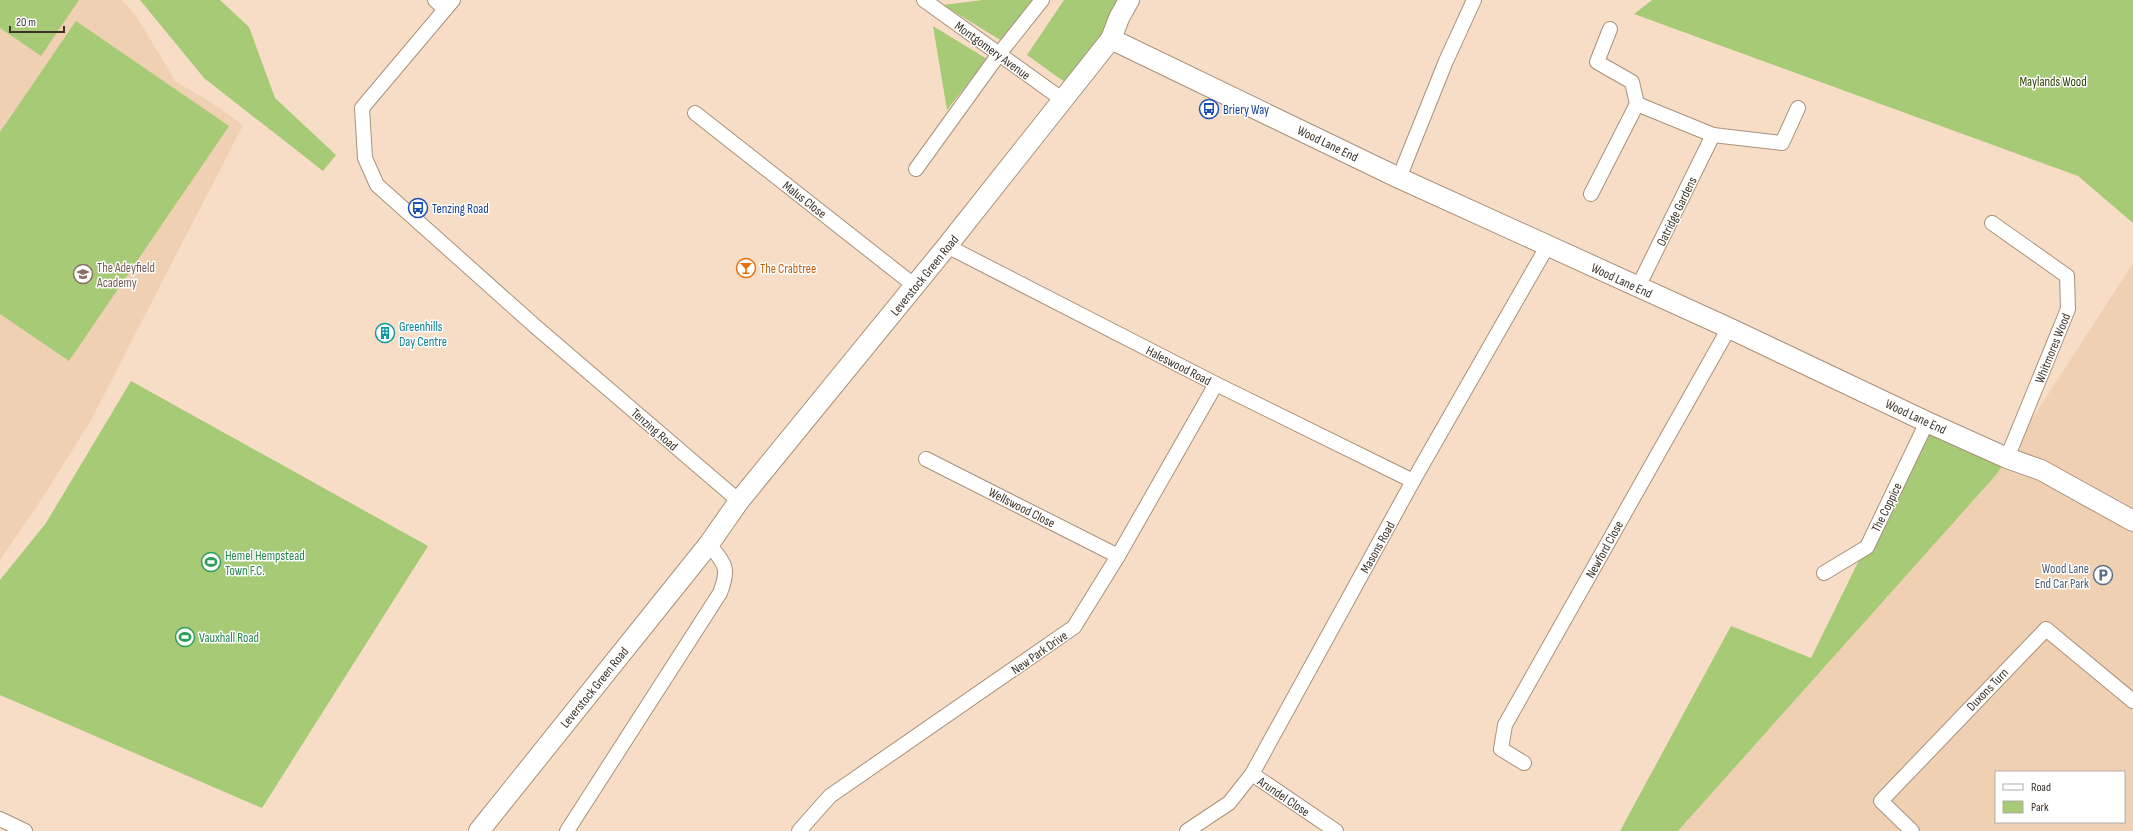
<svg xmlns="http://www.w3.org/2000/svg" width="2133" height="831" viewBox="0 0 2133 831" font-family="'Sofia Sans Condensed',sans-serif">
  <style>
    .built { fill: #f0d0b3; fill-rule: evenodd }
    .green { fill: #a6ca76 }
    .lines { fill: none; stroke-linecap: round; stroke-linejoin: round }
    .street-casing { stroke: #a9917b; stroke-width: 16 }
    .secondary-casing { stroke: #a9917b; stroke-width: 22 }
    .street { stroke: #fff; stroke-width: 14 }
    .secondary { stroke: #fff; stroke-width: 20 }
    .labels { text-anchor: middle; stroke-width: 3; stroke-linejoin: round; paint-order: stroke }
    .street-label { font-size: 13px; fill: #3b3128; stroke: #fff }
    .park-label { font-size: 13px; fill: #2c4300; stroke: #fff }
    .transit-label { font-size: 13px; fill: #164399; stroke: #fff; text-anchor: start }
    .education-label { font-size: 13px; fill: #785e54; stroke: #fff; text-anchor: start }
    .food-label { font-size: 13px; fill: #c56008; stroke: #fff; text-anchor: start }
    .culture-label { font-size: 13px; fill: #0d838f; stroke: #fff; text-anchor: start }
    .leisure-label { font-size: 13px; fill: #27864d; stroke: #fff; text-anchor: start }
    .service-label { font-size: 13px; fill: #4e5e75; stroke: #fff; text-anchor: end }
  </style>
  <rect width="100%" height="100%" fill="#f7ddc5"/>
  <g class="built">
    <polygon points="0,0 122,0 136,16 176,82 209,101 243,125 90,422 43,497 0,560"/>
    <path d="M2133,263V831H1678L1996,475ZM1996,772H2124V822H1996Z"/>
  </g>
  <g class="green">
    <polygon points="0,0 79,0 41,56 0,28"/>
    <polygon points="140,0 220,0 249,27 275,98 336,155 323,171 204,78"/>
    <polygon points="983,0 1034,0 1002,41 943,5"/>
    <polygon points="1064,0 1122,0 1103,40 1066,83 1027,55"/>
    <polygon points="1652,0 2133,0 2133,223 2078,176 1634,14"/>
    <polygon points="76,21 229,126 69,361 0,314 0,132"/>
    <polygon points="933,26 987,59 947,110"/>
    <polygon points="131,381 428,546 262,808 0,695 0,580 46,523"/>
    <polygon points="1927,422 2007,458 1996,475 1678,831 1620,831 1731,626 1811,658"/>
  </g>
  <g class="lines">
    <g class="street-casing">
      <g id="street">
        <polyline points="435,0 445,9"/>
        <polyline points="453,0 362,108 365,158 377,185 536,327 739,501"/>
        <polyline points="924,0 1063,100"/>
        <polyline points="1610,29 1597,62 1632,82 1637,104"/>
        <polyline points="695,113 915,286"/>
        <polyline points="1713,135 1782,143 1798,108"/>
        <polyline points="916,169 999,54 1042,0"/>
        <polyline points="1399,178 1446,61 1474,0"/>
        <polyline points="1591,194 1637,104 1713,135 1638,287"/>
        <polyline points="1992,223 2067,276 2068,309 2007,458"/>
        <polyline points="947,246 1216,384 1413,481"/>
        <polyline points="926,459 1118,556"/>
        <polyline points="1824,573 1867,547 1927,422"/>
        <polyline points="1524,763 1501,749 1505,725 1729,328"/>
        <polyline points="1252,774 1336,831"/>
        <polyline points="0,819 25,831"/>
        <path d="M567,831L720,593C730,567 725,565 709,544"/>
        <polyline points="799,831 830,796 1074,627 1118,556 1216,384"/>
        <polyline points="1187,831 1229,803 1252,774 1413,481 1548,245"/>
        <polyline points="1912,831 1881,801 2046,629 2133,701"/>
      </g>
    </g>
    <g class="secondary-casing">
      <g id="secondary">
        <polyline points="1111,39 1399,178 1729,328 1927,422 2007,458 2041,470 2133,521"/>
        <polyline points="479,831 709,544 739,501 947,246 1111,39 1119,18 1129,0"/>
      </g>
    </g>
    <use href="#street" class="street"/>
    <use href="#secondary" class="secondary"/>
  </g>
  <defs>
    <g id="bus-ring" transform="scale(1)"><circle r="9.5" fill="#fff" stroke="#1a4fb4" stroke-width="1.5"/><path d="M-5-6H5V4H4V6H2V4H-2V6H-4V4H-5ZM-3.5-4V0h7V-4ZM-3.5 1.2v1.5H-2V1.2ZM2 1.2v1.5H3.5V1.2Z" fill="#1a4fb4"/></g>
    <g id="bar-ring" transform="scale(1)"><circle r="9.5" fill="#fff" stroke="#e8710a" stroke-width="1.5"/><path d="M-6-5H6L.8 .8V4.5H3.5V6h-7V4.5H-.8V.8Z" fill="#e8710a"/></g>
    <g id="school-ring" transform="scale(1)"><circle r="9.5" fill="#fff" stroke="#8d6e63" stroke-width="1.5"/><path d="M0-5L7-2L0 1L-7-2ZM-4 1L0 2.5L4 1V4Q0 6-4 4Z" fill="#8d6e63"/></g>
    <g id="building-ring" transform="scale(1)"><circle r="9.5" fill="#fff" stroke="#0f9aa8" stroke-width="1.5"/><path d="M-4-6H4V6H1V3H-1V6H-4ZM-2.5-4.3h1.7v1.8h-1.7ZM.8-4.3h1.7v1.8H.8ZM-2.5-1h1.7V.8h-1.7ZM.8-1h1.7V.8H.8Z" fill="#0f9aa8"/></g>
    <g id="stadium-ring" transform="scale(1)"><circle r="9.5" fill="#fff" stroke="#2e9e5b" stroke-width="1.5"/><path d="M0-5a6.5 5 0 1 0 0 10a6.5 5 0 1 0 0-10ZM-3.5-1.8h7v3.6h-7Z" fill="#2e9e5b"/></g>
    <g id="parking-ring" transform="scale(1)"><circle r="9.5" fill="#fff" stroke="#5c6f8a" stroke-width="1.5"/><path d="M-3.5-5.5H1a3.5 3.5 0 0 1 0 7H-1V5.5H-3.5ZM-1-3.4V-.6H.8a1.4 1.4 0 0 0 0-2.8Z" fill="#5c6f8a"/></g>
  </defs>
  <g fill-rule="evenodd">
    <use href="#bus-ring" x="1209" y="109"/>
    <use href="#bus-ring" x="418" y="208"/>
    <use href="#bar-ring" x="746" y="268"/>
    <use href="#school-ring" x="83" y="274"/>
    <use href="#building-ring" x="385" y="333"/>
    <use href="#stadium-ring" x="211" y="562"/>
    <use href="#parking-ring" x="2103" y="575"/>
    <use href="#stadium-ring" x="185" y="637"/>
  </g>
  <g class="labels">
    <g class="street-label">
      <text transform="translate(993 50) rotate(36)" y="5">Montgomery Avenue</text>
      <text transform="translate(1328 143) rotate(26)" y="5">Wood Lane End</text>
      <text transform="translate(805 199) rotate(38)" y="5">Malus Close</text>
      <text transform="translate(1676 211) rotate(-64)" y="5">Oatridge Gardens</text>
      <text transform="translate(924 275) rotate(-51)" y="5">Leverstock Green Road</text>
      <text transform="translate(1622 280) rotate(25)" y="5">Wood Lane End</text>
      <text transform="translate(2052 348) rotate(-68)" y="5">Whitmores Wood</text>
      <text transform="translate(1179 365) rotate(27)" y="5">Haleswood Road</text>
      <text transform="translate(1916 416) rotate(25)" y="5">Wood Lane End</text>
      <text transform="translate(655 429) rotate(41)" y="5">Tenzing Road</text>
      <text transform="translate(1022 507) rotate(27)" y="5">Wellswood Close</text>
      <text transform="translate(1886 507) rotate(-64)" y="5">The Coppice</text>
      <text transform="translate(1377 547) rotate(-61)" y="5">Masons Road</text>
      <text transform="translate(1604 549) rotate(-61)" y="5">Newford Close</text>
      <text transform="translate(1039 652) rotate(-35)" y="5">New Park Drive</text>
      <text transform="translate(594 687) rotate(-51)" y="5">Leverstock Green Road</text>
      <text transform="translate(1987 689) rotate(-46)" y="5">Duxons Turn</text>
      <text transform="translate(1284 796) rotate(34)" y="5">Arundel Close</text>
    </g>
    <g class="park-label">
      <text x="2053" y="86">Maylands Wood</text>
    </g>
    <g class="transit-label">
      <text x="1223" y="114">Briery Way</text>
      <text x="432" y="213">Tenzing Road</text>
    </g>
    <g class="education-label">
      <text x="97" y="272">The Adeyfield<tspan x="97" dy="15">Academy</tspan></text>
    </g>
    <g class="food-label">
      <text x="760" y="273">The Crabtree</text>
    </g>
    <g class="culture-label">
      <text x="399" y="331">Greenhills<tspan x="399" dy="15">Day Centre</tspan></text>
    </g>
    <g class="leisure-label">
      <text x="225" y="560">Hemel Hempstead<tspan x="225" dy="15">Town F.C.</tspan></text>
      <text x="199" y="642">Vauxhall Road</text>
    </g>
    <g class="service-label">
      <text x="2089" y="573">Wood Lane<tspan x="2089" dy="15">End Car Park</tspan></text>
    </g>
  </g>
  <rect x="1995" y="771" width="130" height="52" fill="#ffffff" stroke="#b1ada9"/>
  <rect x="2003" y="784" width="20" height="6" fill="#ffffff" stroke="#b1ada9"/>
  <text x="2031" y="791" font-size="12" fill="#3b3128">Road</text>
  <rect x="2003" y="801" width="20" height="12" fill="#a6ca76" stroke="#b1ada9"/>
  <text x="2031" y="811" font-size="12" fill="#3b3128">Park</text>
  <path d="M10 26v6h54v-6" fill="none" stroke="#3b3128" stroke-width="2"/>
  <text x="16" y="26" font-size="12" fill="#3b3128" stroke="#ffffff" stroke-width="3" paint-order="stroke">20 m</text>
</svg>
